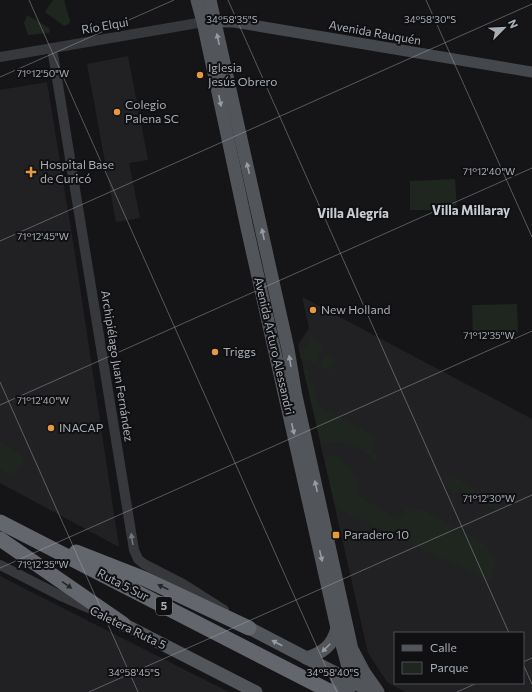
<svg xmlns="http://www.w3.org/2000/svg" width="532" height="692" viewBox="0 0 532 692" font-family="Commissioner,sans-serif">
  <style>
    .built { fill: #212124; fill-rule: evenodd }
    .green { fill: #1f2620 }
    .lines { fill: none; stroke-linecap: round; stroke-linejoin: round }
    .tertiary { stroke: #36383b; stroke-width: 10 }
    .secondary { stroke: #44474b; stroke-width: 11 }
    .primary { stroke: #52555a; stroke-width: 13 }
    .motorway { stroke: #63666c; stroke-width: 15 }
    .oneway { fill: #979ca4 }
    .oneway2 { fill: #75797f }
    .oneway3 { fill: #252628 }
    .ticks { fill: none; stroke: #a8aeb6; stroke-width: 1; stroke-opacity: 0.45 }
    .poi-dot { fill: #e59a3f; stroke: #101012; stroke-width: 1.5 }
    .labels { text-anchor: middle; stroke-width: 4; stroke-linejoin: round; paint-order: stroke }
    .shield { fill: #101012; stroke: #7a7f85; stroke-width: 1 }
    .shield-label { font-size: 11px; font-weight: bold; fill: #a8aeb6 }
    .street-label { font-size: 12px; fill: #a8aeb6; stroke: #101012 }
    .poi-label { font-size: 12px; fill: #a8aeb6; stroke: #101012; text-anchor: start }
    .neighbourhood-label { font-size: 13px; font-weight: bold; fill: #c8ccd2; stroke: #101012 }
    .ticks-label { font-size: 10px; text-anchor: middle; fill: #a8aeb6; stroke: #101012; stroke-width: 4; stroke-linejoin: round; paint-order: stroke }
  </style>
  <rect width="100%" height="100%" fill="#151517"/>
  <g class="built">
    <polygon points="128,56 148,160 129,163 140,218 116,222 87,64"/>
    <polygon points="47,82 75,254 119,547 0,483 0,90"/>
    <path d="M302,297L532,419V692H405L387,682L368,653L298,345L309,328ZM395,633H523V683H395Z"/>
    <polygon points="0,576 116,635 229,692 0,692"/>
  </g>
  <g class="green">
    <polygon points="53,0 64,0 70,21 69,24 64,26 45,12"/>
    <polygon points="27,15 49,28 50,31 49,33 28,35 24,23"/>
    <polygon points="455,179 457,210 410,210 410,181"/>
    <polygon points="517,304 518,333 473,334 472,305"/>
    <polygon points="308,336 324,345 315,363 301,359 299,350 310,346"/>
    <polygon points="325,355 336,360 330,371 319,366"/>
    <path d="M303,368L308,369L319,407L378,437L371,451L378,455L376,460C354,443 348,442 321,443Z"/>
    <polygon points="0,442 25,457 14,477 0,469"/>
    <polygon points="338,456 352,471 359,483 357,495 394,517 401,518 407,508 423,510 484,543 496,560 490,581 336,508 325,462 327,457"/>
    <polygon points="450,475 501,503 497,511 459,490 455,494 444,483 446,478"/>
  </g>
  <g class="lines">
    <g class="tertiary">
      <polyline points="52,48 134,550 138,559 144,564 183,584 224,610"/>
      <polyline points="0,57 198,23 209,22"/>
      <polyline points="0,565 61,596 95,611"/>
    </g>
    <polyline class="secondary" points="214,22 234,22 532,72"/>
    <g class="primary">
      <path d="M197,0L203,22L247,228L337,628C341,644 354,677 348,692"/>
      <polyline points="210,0 288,349 296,396 354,659"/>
      <polyline points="123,624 256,692"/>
      <polyline points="249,628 372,692"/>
      <polyline points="353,651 364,672 378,692"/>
      <path d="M306,658C323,653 333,645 337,628"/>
      <polyline points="334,672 338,682 337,692"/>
    </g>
    <g class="motorway">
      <polyline points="0,522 331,692"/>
      <polyline points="0,539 123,624"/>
      <polyline points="76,552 145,579 249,628"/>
    </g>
  </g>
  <defs><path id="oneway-solid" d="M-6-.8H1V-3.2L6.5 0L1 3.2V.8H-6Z"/></defs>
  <g class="oneway">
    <use href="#oneway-solid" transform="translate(218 39) rotate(-102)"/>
    <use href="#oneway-solid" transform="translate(220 101) rotate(78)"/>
    <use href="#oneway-solid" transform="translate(248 168) rotate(-103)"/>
    <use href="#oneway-solid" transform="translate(263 234) rotate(-102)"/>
    <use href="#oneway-solid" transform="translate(290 361) rotate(-99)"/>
    <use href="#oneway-solid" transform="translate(293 429) rotate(77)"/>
    <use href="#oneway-solid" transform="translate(316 486) rotate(-102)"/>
    <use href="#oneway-solid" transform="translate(321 556) rotate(77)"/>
    <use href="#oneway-solid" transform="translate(277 643) rotate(-152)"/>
    <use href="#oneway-solid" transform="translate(326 648) rotate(135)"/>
  </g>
  <use class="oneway2" href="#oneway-solid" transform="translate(132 539) rotate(-99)"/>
  <g class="oneway3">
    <use href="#oneway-solid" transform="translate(67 585) rotate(35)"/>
    <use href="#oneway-solid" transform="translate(163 587) rotate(-155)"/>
  </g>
  <path class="ticks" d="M29,0L337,692M228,0L509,633M426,0L532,237M0,77L174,0M0,241L532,4M0,382L138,692M0,405L532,168M0,568L532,331M523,662L532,658M523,664L532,684M89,692L532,495M457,692L477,683"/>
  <g class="poi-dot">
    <circle cx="200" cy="75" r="4"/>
    <circle cx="117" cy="112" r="4"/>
    <path d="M29 166h4v4h4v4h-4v4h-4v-4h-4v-4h4z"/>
    <circle cx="313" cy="310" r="4"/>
    <circle cx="215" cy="352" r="4"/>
    <circle cx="51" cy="428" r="4"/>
    <rect x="332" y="531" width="8" height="8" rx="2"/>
  </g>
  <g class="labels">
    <rect class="shield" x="156" y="597" width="16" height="18" rx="3"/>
    <g class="shield-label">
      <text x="164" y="610">5</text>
    </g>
    <g class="street-label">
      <text transform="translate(105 26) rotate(-10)" y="4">Río Elqui</text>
      <text transform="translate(375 33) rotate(10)" y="4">Avenida Rauquén</text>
      <text transform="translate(274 346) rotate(77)" y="4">Avenida Arturo Alessandri</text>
      <text transform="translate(117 366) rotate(81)" y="4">Archipiélago Juan Fernández</text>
      <text transform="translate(123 585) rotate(27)" y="4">Ruta 5 Sur</text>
      <text transform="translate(128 628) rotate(26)" y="4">Caletera Ruta 5</text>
    </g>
    <g class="poi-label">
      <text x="208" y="72">Iglesia<tspan x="208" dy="14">Jesús Obrero</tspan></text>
      <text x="125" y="109">Colegio<tspan x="125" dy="14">Palena SC</tspan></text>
      <text x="40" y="169">Hospital Base<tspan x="40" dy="14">de Curicó</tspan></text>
      <text x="321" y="314">New Holland</text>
      <text x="223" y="356">Triggs</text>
      <text x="59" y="432">INACAP</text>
      <text x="344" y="539">Paradero 10</text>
    </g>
    <g class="neighbourhood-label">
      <text x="471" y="215">Villa Millaray</text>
      <text x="353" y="218">Villa Alegría</text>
    </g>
  </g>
  <g class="ticks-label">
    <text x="232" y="23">34°58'35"S</text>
    <text x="430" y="23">34°58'30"S</text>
    <text x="43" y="77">71°12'50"W</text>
    <text x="489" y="175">71°12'40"W</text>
    <text x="43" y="240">71°12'45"W</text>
    <text x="489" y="339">71°12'35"W</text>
    <text x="43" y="404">71°12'40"W</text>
    <text x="489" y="502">71°12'30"W</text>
    <text x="43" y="568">71°12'35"W</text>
    <text x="134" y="676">34°58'45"S</text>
    <text x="333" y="676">34°58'40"S</text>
  </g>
  <rect x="394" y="632" width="130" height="52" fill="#101012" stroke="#4d4f54"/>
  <rect x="402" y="645" width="20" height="6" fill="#52555a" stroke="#4d4f54"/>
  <text x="430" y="652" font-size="12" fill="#a8aeb6">Calle</text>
  <rect x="402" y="662" width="20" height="12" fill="#1f2620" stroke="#4d4f54"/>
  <text x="430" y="672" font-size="12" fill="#a8aeb6">Parque</text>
  <g transform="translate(504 28) rotate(66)" stroke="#101012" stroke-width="3" paint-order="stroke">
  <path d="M0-3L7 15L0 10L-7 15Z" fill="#a8aeb6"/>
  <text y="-6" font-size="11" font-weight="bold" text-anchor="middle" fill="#a8aeb6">N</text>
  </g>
</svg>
